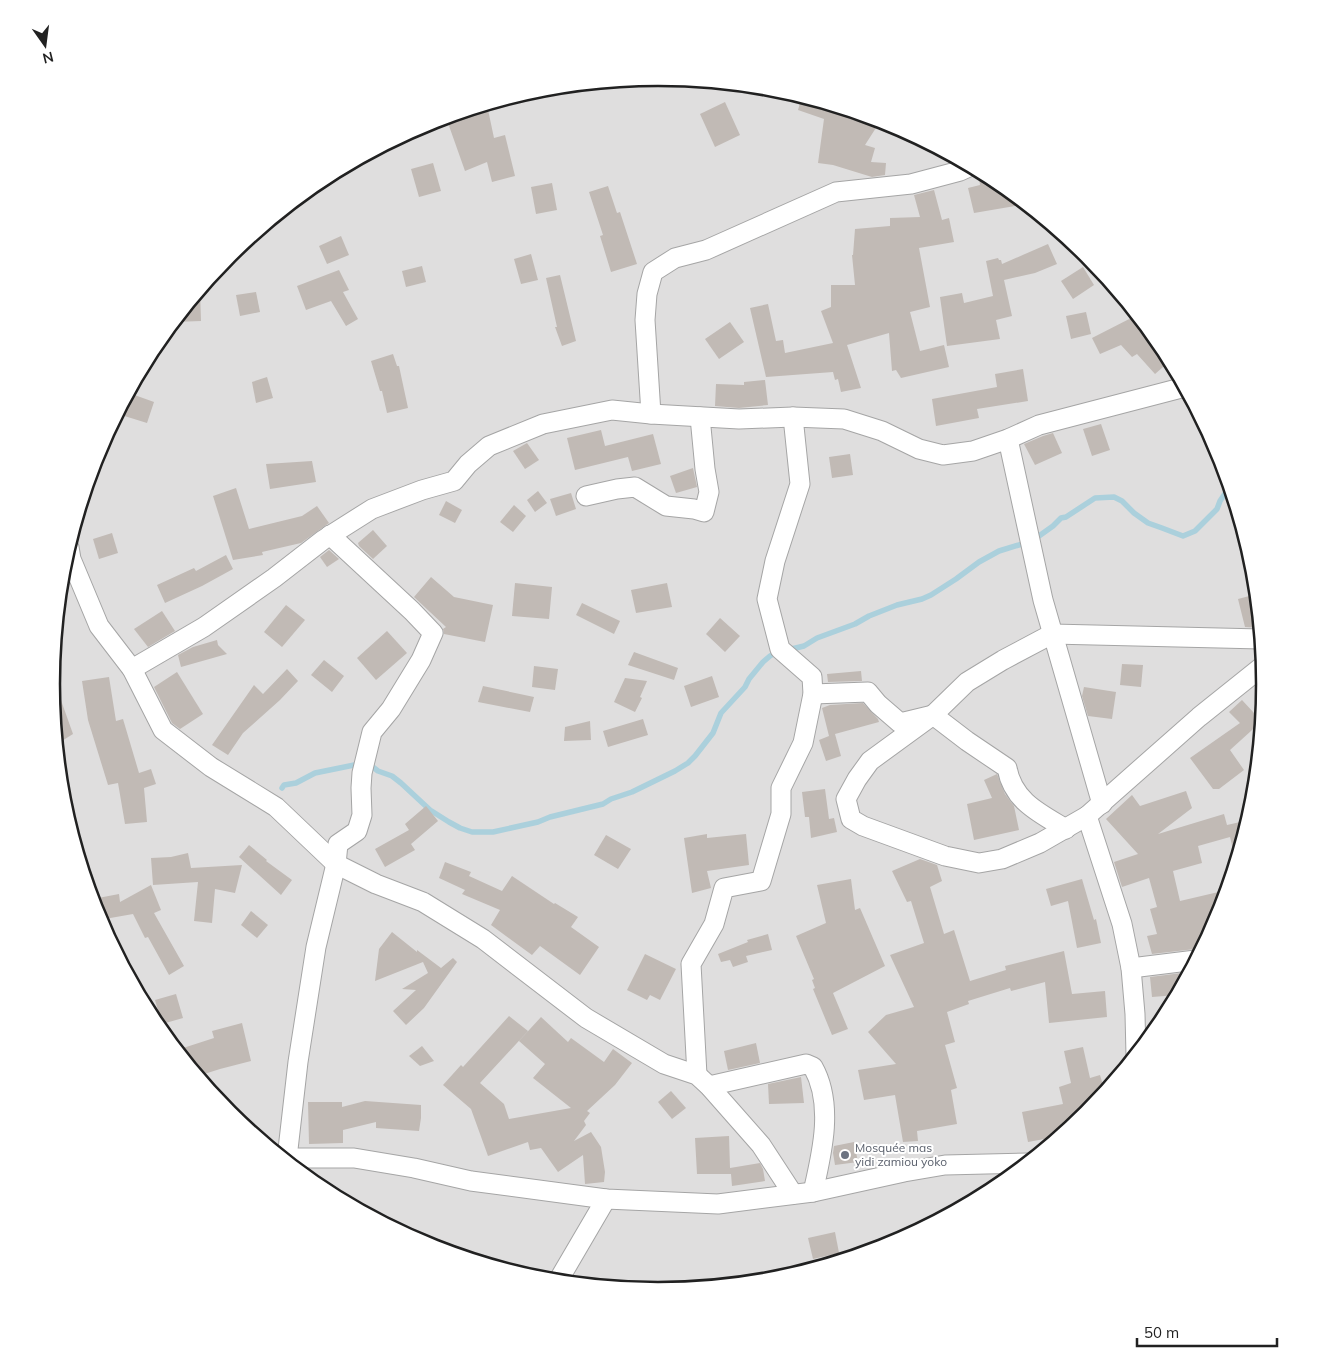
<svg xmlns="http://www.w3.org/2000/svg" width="1317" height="1368" viewBox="0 0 1317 1368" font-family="Mulish,sans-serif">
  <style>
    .residential { fill: #dfdede }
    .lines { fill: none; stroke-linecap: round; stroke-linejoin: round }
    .stream { stroke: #abd0dc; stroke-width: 5.5 }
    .building { fill: #c1bab5 }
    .street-casing { stroke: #a5a5a5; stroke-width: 21 }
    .street { stroke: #fff; stroke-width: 19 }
    .worship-dot { fill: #6b7280; stroke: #fff; stroke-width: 2 }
    .labels { text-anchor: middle; stroke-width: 4; stroke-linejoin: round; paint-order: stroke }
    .worship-label { font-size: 12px; fill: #5b616d; stroke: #fff; text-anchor: start }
    .rim { fill: none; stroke: #212121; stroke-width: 2.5 }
  </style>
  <rect width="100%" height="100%" fill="#f1eee8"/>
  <circle class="residential" cx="658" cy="684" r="605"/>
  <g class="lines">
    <polyline class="stream" points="282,788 284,785 296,783 315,773 359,764 369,764 378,771 392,776 401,783 430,810 449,822 460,828 472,832 493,832 538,822 550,817 603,804 611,799 632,792 675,771 688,763 695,756 713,733 721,713 745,687 749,679 763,662 770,656 775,653 804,646 817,638 855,624 869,616 897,605 922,599 931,595 956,579 979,562 999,551 1032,541 1053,526 1061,518 1066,517 1095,498 1114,497 1122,501 1134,513 1148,523 1162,528 1183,536 1195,531 1217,509 1220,501 1228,489 1228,479"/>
  </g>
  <g class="building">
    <polygon points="802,96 881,120 865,145 875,148 871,162 886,163 885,175 872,177 833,165 818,163 824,119 798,110"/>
    <polygon points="725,102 740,135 715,147 700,114"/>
    <polygon points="487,105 494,138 505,135 515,176 492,182 487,162 465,171 448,123 470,116 469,110"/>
    <polygon points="433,163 441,191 419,197 411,169"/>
    <polygon points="991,176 996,179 1026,204 974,213 968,188 980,185 979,178"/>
    <polygon points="552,183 557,210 536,214 531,187"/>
    <polygon points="608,186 617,213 620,212 637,264 611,272 600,236 603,235 589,192"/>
    <polygon points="934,190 942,220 949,218 954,242 919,248 930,307 910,312 920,351 944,345 949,367 901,378 896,370 892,371 889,333 847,345 861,388 841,392 838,379 835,380 833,372 766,377 750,308 768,304 776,341 783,340 785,353 833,343 821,311 831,307 831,285 855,285 852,255 853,255 855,229 890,226 890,218 920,217 914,195"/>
    <polygon points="341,236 349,255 327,264 319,246"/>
    <polygon points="1048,244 1057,264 1035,273 1004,280 1012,316 996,320 1000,339 947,346 940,297 962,293 964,303 993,296 986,261 998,258 999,260 1001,260 1002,264"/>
    <polygon points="531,254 538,280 521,284 514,259"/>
    <polygon points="422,266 426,282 406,287 402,271"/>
    <polygon points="1083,267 1094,285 1073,299 1061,281"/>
    <polygon points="339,270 349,290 343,292 358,319 346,326 331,301 306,310 297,286"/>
    <polygon points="560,275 576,341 562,346 555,327 557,327 546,278"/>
    <polygon points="200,290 201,321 174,322 188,305"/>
    <polygon points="256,292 260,312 240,316 236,295"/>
    <polygon points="1086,312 1091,334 1071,339 1066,316"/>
    <polygon points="1137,315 1164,347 1171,360 1155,374 1137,354 1132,357 1121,345 1100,354 1092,338"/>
    <polygon points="730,322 744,342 719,359 705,339"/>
    <polygon points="393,354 397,366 399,366 408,408 387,413 382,391 380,391 371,361"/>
    <polygon points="1023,369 1028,401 977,409 979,418 936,426 932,399 997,387 995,374"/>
    <polygon points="267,377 273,398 256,403 252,382"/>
    <polygon points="765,380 768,405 739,408 715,406 716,384 744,385 744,382"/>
    <polygon points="129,393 154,402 147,423 118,414"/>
    <polygon points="1101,424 1110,450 1092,456 1083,429"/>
    <polygon points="601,430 605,446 653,434 661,464 632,471 628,457 575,470 567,438"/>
    <polygon points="1053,433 1062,453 1035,465 1024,444 1043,436"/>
    <polygon points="527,443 539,460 525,469 513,451"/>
    <polygon points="850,454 853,475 832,478 829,457"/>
    <polygon points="312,461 316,482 270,489 266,464"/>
    <polygon points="693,468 697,487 676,493 670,476"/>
    <polygon points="236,488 249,529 302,516 317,506 329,523 301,543 262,552 263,555 233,560 213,496"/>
    <polygon points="538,491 547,503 535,512 527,500"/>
    <polygon points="571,493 576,509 556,516 550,499"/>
    <polygon points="446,501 462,510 455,523 439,515"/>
    <polygon points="514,505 526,516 513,532 500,522"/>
    <polygon points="373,530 387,546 373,559 359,546 358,543"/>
    <polygon points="112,533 118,553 99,559 93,539"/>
    <polygon points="329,550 339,559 327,567 320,557"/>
    <polygon points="226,555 233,569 202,586 165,603 157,585 194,568 196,571"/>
    <polygon points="431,577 454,597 493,605 485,642 444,634 443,629 446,627 414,597"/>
    <polygon points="515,583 552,587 549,619 512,616"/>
    <polygon points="667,583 672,607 636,613 631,590"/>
    <polygon points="1257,594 1260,628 1245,627 1238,599"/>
    <polygon points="582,603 620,621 614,634 576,615"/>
    <polygon points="286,605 305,620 282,647 264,632"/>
    <polygon points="162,611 175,631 148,647 134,629"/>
    <polygon points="720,618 740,636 725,652 706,634"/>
    <polygon points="387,631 407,653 376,680 357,658"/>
    <polygon points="217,640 218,645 227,654 181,667 178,655 193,647"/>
    <polygon points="634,652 678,668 674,680 628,665"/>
    <polygon points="324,660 344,676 332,692 311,675"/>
    <polygon points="1122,664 1143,665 1141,687 1120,685"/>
    <polygon points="534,666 558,669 555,690 532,687"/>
    <polygon points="287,669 298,681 280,700 243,733 228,755 212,745 254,685 263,694"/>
    <polygon points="861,671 862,681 828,682 827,674"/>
    <polygon points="177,672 203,714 180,729 172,723 154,687"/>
    <polygon points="712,676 719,697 691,707 684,686"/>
    <polygon points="109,677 116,721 123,719 139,773 151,769 156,784 144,788 147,822 125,824 118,783 108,785 88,720 82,681"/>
    <polygon points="625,678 647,681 640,697 642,698 635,712 614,702"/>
    <polygon points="483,686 534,697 530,712 478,702"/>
    <polygon points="1084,687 1116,692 1112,719 1088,716 1082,696"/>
    <polygon points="57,689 73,734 57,744 52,691"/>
    <polygon points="1242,700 1254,713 1263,707 1262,721 1230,750 1244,770 1219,789 1213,789 1190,758 1240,723 1229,712"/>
    <polygon points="863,703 878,719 879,722 835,734 841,756 826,761 819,740 834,734 829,736 822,708 830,705"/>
    <polygon points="643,719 648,735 608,747 603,731"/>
    <polygon points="590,721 591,740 564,741 565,727"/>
    <polygon points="997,774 1005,794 1014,806 1019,830 974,840 967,804 992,798 984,780"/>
    <polygon points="825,789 829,819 834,818 837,832 811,838 809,817 805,817 802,792"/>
    <polygon points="1186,791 1192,808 1158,834 1224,814 1227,825 1249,820 1236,862 1230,837 1198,846 1202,863 1173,871 1180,901 1227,890 1219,917 1201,950 1195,949 1152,954 1147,936 1157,934 1150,909 1157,907 1149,878 1122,887 1114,862 1138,854 1106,819 1132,795 1140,806"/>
    <polygon points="426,806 438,821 411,844 415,850 385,867 375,849 409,830 405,824"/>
    <polygon points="707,834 707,838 746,834 749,865 707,871 711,888 692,893 684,838"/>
    <polygon points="606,835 631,849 618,869 594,855"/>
    <polygon points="249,845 267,860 266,861 292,880 281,895 239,857"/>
    <polygon points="188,853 191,868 242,865 235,893 215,889 212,923 194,921 198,882 153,885 151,858 171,857"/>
    <polygon points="920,859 937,865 942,881 930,887 944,934 954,930 970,981 1006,970 1005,966 1064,951 1072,994 1105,991 1107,1017 1049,1023 1045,982 1011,991 1010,988 968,1001 969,1004 947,1012 955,1042 945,1045 957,1088 951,1090 957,1124 917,1131 918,1141 903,1142 895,1095 864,1100 858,1070 896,1064 868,1032 886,1015 914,1007 890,955 924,943 911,901 907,902 892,871"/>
    <polygon points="445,862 471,872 469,876 502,891 512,876 554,904 555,903 578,917 571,927 599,947 580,975 540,946 532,955 491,925 500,910 462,894 465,890 439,878"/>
    <polygon points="851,879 855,910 860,908 885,966 833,993 848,1029 832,1035 813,989 815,988 812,980 814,979 796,936 826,923 817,885"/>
    <polygon points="1082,879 1094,920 1096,919 1101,943 1077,948 1068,901 1051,906 1046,889"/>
    <polygon points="151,885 161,910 154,913 184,966 169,975 148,937 145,938 133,914 99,920 95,909 93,899 119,894 120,902"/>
    <polygon points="251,911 268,925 257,938 241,925"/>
    <polygon points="392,932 417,952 417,950 441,968 453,958 457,962 424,1008 406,1025 393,1011 416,990 402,989 428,973 423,962 375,981 379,949"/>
    <polygon points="768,934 772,950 746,956 748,962 733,967 730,960 721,962 718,954 748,942 747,940"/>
    <polygon points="645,954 676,969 660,1000 650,995 647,1000 627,990"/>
    <polygon points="1190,972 1177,995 1152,997 1150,977"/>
    <polygon points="176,994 183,1018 162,1024 155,1000"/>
    <polygon points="509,1016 528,1031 480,1083 504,1104 509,1119 571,1108 533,1078 545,1064 519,1041 541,1017 568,1042 571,1038 604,1062 613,1049 632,1063 615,1085 587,1111 590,1113 584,1121 586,1125 574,1141 591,1132 601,1147 605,1172 604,1182 585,1184 583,1155 558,1172 541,1148 530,1150 528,1142 488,1156 471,1109 443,1085 461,1065 463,1067"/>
    <polygon points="242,1023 251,1061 220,1069 198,1076 177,1050 214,1038 212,1031"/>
    <polygon points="756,1043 760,1063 728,1070 724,1051"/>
    <polygon points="422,1046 434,1061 420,1066 409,1056"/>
    <polygon points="1083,1047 1090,1078 1100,1075 1105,1092 1088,1114 1061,1136 1028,1142 1022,1112 1063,1104 1059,1087 1071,1083 1064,1051"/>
    <polygon points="801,1077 804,1103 769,1104 768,1084"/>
    <polygon points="671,1091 686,1108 672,1119 658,1102"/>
    <polygon points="365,1101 421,1105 421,1118 419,1131 376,1128 376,1122 343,1130 343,1143 309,1144 308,1102 342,1102 342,1107"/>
    <polygon points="729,1136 730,1168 760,1163 763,1169 765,1181 732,1186 731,1174 697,1174 695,1138"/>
    <polygon points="854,1142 858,1162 835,1165 833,1153 834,1146"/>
    <polygon points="835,1232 839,1253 813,1259 808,1238"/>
  </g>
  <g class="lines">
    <g class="street-casing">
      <g id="street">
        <polyline points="651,414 645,320 647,294 653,272 675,258 706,250 836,192 911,184 960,171 971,166"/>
        <polyline points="1008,439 1043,600 1102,804"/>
        <polyline points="586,496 617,489 635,487 666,506 694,509 704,512 709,492 705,469 700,417"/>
        <polyline points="69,547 71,559 99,626 132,669 163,730 211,767 276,807 336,864 376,884 423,902 483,939 586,1018 664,1064 697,1075 709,1086 761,1145 793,1194"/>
        <polyline points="132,669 204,627 274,578 323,540 372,509 422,490 454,481 468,464 489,446 543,424 612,410 651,414 739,419 793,417 844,419 882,431 919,449 943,455 973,451 1008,439 1039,425 1185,387"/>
        <path d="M813,694L868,692L878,704L900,723L933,715L967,741L1007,768C1013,801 1039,813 1066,829"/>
        <polyline points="1087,816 1040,843 1002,859 979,863 945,856 863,826 851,819 846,799 857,779 870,761 933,715 967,682 1003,660 1052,634 1261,639"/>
        <polyline points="1131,968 1196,960"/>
        <polyline points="1136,1055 1135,1014 1131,968 1122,924 1087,816 1199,717 1264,665"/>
        <polyline points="697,1075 691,964 714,924 724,888 761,881 781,814 781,788 803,743 813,694 812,677 780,649 767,599 775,561 800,484 793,417"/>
        <path d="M709,1086L806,1064L813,1067C834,1104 822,1153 813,1192"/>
        <polyline points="284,1158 354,1158 414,1168 471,1181 606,1199 718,1204 813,1192 904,1172 945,1165 1028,1163"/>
        <polyline points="287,1158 298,1062 316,947 336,864 338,844 357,831 362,815 361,788 362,773 372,732 391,709 421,660 433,633 412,611 330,535"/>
        <polyline points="558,1281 606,1199"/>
      </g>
    </g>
    <use href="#street" class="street"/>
  </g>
  <circle class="worship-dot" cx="845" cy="1155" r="5"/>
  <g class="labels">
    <g class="worship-label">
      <text x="855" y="1152">Mosquée mas<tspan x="855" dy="14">yidi zamiou yoko</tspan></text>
    </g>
  </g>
  <path d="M0 0H1317V1368H0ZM60 684a598 598 0 1 1 1196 0a598 598 0 1 1-1196 0Z" fill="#fff" fill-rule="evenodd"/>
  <path class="rim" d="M60 684a598 598 0 1 1 1196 0a598 598 0 1 1-1196 0Z"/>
  <g transform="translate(45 45) rotate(166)" stroke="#ffffff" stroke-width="4" paint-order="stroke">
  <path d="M0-4L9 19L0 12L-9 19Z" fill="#212121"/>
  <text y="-8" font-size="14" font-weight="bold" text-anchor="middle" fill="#212121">N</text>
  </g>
  <path d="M1137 1338v8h140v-8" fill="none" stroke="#212121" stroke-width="2.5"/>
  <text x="1144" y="1338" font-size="15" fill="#212121" stroke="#ffffff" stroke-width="4" paint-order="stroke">50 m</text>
</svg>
